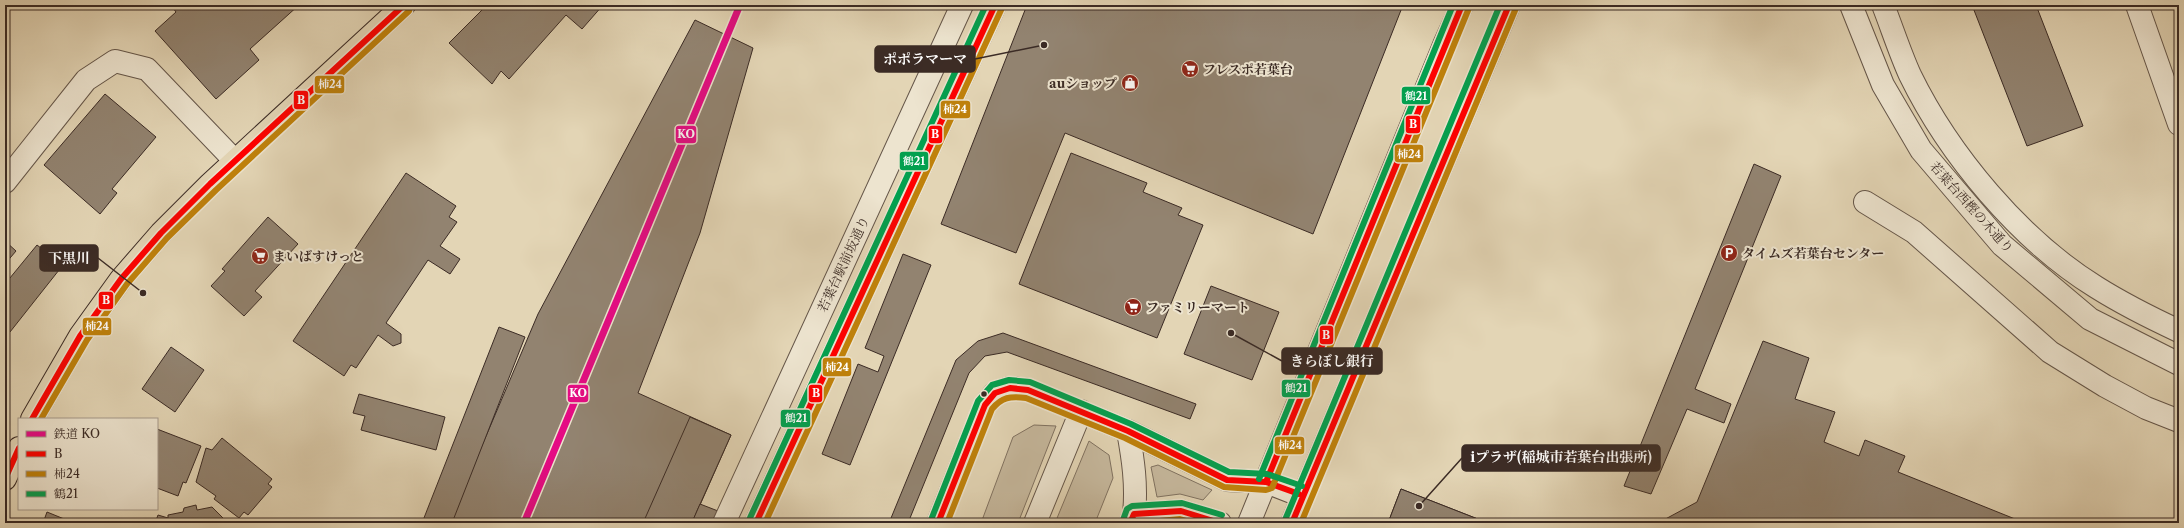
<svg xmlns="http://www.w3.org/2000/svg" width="2184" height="528" viewBox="0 0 2184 528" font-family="'Libre Caslon Text','Noto Serif JP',serif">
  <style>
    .green { fill: #c6b89d; stroke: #807261 }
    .building { fill: #928370; stroke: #3b2b25 }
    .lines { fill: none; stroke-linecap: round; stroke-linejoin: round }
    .minor-casing { stroke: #655649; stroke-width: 24 }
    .major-casing { stroke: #3b2b25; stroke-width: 24 }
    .minor { stroke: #ede4cf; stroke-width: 22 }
    .major { stroke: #e3d5b5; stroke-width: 22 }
    .bus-1-casing { stroke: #ede4cf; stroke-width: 9 }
    .bus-2-casing { stroke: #ede4cf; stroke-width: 9 }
    .bus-3-casing { stroke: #ede4cf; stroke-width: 9 }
    .bus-1 { stroke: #f00; stroke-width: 6 }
    .bus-2 { stroke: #bf810b; stroke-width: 6 }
    .bus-3 { stroke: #03a04f; stroke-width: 6 }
    .rail-1-casing { stroke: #ede4cf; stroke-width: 10 }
    .rail-1 { stroke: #e50b84; stroke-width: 7 }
    .bus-dot { fill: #3b2b25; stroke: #ede4cf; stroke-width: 1.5 }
    .labels { text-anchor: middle; stroke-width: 4; stroke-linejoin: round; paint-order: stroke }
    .poi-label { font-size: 13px; font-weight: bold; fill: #3b2b25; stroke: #ede4cf; text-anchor: start }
    .street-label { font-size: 13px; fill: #3b2b25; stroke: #ede4cf }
    .leader { fill: none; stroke: #3b2b25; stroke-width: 1.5 }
    .callout-dot { fill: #3b2b25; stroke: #ede4cf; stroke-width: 1.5 }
    .callout { fill: #3b2b25; stroke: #3b2b25; stroke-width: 1.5 }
    .callout-label { font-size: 14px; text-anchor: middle; font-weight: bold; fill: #fff }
    .line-badge { stroke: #ede4cf; stroke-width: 1.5 }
    .badge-label { font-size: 11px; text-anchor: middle; font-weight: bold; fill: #fff }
  </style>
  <rect width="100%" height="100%" fill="#e3d5b5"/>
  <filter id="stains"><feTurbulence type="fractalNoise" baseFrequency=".005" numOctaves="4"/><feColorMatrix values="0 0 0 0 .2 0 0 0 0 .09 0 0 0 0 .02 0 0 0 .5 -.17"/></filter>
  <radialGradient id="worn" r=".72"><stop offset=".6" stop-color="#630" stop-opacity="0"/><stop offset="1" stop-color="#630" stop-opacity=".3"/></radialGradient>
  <g class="green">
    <polygon points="1034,425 1056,426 1018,523 981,523 1013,437"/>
    <polygon points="1089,441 1109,455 1113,478 1095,523 1055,523"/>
    <polygon points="1158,465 1212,490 1203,500 1180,494 1157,497 1151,467"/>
  </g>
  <g class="building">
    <polygon points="176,5 299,5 250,49 259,60 216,99 155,31 176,12 173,8"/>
    <polygon points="487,5 603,5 582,29 566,15 509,79 501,71 492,84 449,43"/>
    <polygon points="1027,5 1403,5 1313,234 1065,133 1016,253 941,224"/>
    <polygon points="1972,5 2036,5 2083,126 2027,146"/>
    <polygon points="695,20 753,48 700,233 638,393 731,435 692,523 449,523 538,314"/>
    <polygon points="105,94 156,137 112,189 117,193 100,214 44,165"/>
    <polygon points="1071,153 1147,183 1143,192 1182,208 1178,215 1203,225 1157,338 1019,284"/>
    <polygon points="1754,164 1781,176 1695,389 1731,404 1724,423 1687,409 1651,494 1624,486"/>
    <polygon points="406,173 456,206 449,217 457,222 440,246 460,259 450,274 428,260 386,323 401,334 401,343 393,346 378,335 356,368 351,365 344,376 293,341"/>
    <polygon points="268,217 298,244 255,291 262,297 244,316 211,286 225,271 222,269"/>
    <polygon points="5,241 16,251 5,264"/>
    <polygon points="37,245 63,265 10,332 5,328 5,284"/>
    <polygon points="903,254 931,265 850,465 822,454 858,364 878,372 884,356 865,348"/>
    <polygon points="1211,286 1279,312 1252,380 1184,354"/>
    <polygon points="499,327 525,337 452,523 422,523"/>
    <polygon points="1003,333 1196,404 1190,419 1007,352 985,356 969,373 908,523 889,523 956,360 978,341"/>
    <polygon points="1763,341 1809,358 1795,399 1835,412 1824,442 1859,456 1865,440 1905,456 1898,472 2025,523 1658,523 1697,502"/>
    <polygon points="171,347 204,370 175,412 142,389"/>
    <polygon points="359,394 445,417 436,450 361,430 365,416 353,413"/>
    <polygon points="690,417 731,435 697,511 692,523 643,523"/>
    <polygon points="157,429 201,446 186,483 183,482 178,496 157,488"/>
    <polygon points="222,438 272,479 268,484 272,487 248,515 244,512 239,518 214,499 216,496 196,482 206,448 212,450"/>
    <polygon points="1401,489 1488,523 1388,523"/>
    <polygon points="1401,489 1488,523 1388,523"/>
    <polygon points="700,504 749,523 701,523 693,520"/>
    <polygon points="196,505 197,510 212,507 228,523 155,523 158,515 168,518 168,515 183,512 184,508"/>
    <polygon points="47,512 74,523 43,523"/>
  </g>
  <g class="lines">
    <g class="minor-casing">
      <g id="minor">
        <polyline points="1851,5 1883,85 1921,150 2002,245 2090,319 2179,364"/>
        <path d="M1883,5C1892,28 1900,53 1910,75C1949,155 2020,240 2096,287C2123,304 2151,318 2179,331"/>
        <polyline points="2137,5 2179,124"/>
        <polyline points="5,182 86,80 115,61 147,69 235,161"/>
        <polyline points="1865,202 1914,232 2050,352 2105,386 2146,408 2179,421"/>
        <path d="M1128,431C1133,459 1137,485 1134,514"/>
        <polyline points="724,523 962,5"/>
        <polyline points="756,523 995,5"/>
        <polyline points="938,523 985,405 995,393 1010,388 1028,390 1128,431 1227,480 1266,482 1302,496"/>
        <polyline points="1035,523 1081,411"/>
        <polyline points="1130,523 1134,514 1181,511 1220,523"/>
        <polyline points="1249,523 1444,45 1462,5"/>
        <polyline points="1292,523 1509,5"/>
      </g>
    </g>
    <g class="major-casing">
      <g id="major">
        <polyline points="32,419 80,336 121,279 161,233 210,184 404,5"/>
        <polyline points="5,479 19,448"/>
      </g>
    </g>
    <use href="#minor" class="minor"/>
    <use href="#major" class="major"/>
    <g class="bus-1-casing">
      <g id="bus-1">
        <polyline points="32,419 80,336 121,279 161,233 210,184 404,5"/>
        <polyline points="5,479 19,448"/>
        <polyline points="1266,482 1462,5"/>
        <polyline points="756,523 995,5"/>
        <polyline points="938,523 985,405 995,393 1010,388 1028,390 1128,431 1227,480 1266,482 1299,494"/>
        <polyline points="1130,523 1134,514 1181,511 1220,523"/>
        <polyline points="1292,523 1509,5"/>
      </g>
    </g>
    <g class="bus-2-casing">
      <g id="bus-2">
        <polyline points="41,419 87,340 127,284 167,238 216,190 409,11"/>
        <polyline points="765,523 1002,8"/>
        <path d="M947,523L992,409C1002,397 1010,396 1026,398L1125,438L1224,487L1266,490L1272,488L1469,8"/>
        <polyline points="1139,523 1180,519 1193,523"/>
        <polyline points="1301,523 1516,8"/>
      </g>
    </g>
    <g class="bus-3-casing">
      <g id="bus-3">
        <polyline points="1259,479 1453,5"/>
        <polyline points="749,520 986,5"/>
        <polyline points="931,520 978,401 992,385 1009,380 1030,382 1131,424 1229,472 1267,474 1302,486"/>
        <polyline points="1123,520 1127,509 1132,506 1182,503 1222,515"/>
        <polyline points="1285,520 1500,5"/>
      </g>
    </g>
    <use href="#bus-1" class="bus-1"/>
    <use href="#bus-2" class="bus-2"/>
    <use href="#bus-3" class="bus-3"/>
    <g class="rail-1-casing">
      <polyline id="rail-1" points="524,523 740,5"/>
    </g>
    <use href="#rail-1" class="rail-1"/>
  </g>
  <defs>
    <g id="supermarket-disc" transform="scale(0.9)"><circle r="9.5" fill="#8f2418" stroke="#ede4cf"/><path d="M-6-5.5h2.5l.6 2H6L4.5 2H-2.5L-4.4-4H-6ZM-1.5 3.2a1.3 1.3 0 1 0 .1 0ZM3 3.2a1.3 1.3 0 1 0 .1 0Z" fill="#fff"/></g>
    <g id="shop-disc" transform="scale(0.9)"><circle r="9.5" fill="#8f2418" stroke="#ede4cf"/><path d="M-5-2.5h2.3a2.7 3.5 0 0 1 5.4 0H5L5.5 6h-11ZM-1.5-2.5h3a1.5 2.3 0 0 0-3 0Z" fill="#fff"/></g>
    <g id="parking-disc" transform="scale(0.9)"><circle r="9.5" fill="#8f2418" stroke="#ede4cf"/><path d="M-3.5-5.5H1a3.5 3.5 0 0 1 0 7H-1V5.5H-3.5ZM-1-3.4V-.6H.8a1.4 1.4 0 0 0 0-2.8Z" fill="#fff"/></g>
  </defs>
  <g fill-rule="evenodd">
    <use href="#supermarket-disc" x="1190" y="69"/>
    <use href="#shop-disc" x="1130" y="83"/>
    <use href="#parking-disc" x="1729" y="253"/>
    <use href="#supermarket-disc" x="260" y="256"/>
    <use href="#supermarket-disc" x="1133" y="307"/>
  </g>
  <circle class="bus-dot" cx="984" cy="394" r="3.5"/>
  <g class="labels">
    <g class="poi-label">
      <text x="1203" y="74">フレスポ若葉台</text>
      <text x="1117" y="88" text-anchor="end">auショップ</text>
      <text x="1742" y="258">タイムズ若葉台センター</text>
      <text x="273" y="261">まいばすけっと</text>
      <text x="1146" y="312">ファミリーマート</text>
    </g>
    <g class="street-label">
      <text transform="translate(1972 207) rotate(48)" y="5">若葉台西樫の木通り</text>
      <text transform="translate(843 264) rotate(-65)" y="5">若葉台駅前坂通り</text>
    </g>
  </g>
  <path class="leader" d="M1044 45L975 59M143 293L98 258M1231 333L1282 361M1419 506L1462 458"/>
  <g class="callout-dot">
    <circle cx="1044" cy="45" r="4"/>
    <circle cx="143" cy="293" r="4"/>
    <circle cx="1231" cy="333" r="4"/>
    <circle cx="1419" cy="506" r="4"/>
  </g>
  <g class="callout">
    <rect x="875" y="46" width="100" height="26" rx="4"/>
    <rect x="40" y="245" width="58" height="26" rx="4"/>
    <rect x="1282" y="348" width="100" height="26" rx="4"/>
    <rect x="1462" y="445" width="198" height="26" rx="4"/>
  </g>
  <g class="callout-label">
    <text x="925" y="64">ポポラマーマ</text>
    <text x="69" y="263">下黒川</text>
    <text x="1332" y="366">きらぼし銀行</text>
    <text x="1561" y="462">iプラザ(稲城市若葉台出張所)</text>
  </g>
  <g class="line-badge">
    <rect x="314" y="75" width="31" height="19" rx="4" fill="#bf810b"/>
    <rect x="1401" y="86" width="30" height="19" rx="4" fill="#03a04f"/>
    <rect x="293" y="90" width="16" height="20" rx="4" fill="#f00"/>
    <rect x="940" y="100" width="31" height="19" rx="4" fill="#bf810b"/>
    <rect x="1405" y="115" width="16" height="19" rx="4" fill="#f00"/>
    <rect x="675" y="125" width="22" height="19" rx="4" fill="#e50b84"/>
    <rect x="928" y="125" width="15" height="19" rx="4" fill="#f00"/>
    <rect x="1394" y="144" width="30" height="19" rx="4" fill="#bf810b"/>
    <rect x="899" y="151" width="30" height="20" rx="4" fill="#03a04f"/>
    <rect x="98" y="291" width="16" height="19" rx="4" fill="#f00"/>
    <rect x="82" y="317" width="30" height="19" rx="4" fill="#bf810b"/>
    <rect x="1319" y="325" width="15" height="20" rx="4" fill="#f00"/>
    <rect x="822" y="357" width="30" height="20" rx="4" fill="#bf810b"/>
    <rect x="1281" y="379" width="30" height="19" rx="4" fill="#03a04f"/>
    <rect x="567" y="384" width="22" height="19" rx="4" fill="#e50b84"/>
    <rect x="808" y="384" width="15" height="19" rx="4" fill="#f00"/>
    <rect x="780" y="409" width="31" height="19" rx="4" fill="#03a04f"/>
    <rect x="1274" y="436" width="31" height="19" rx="4" fill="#bf810b"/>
  </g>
  <g class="badge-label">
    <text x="330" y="88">柿24</text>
    <text x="1416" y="100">鶴21</text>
    <text x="301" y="104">B</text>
    <text x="955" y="113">柿24</text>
    <text x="1413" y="128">B</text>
    <text x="686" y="138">KO</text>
    <text x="935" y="138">B</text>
    <text x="1409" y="158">柿24</text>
    <text x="914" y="165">鶴21</text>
    <text x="106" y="304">B</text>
    <text x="97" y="330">柿24</text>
    <text x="1326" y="339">B</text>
    <text x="837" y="371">柿24</text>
    <text x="1296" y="392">鶴21</text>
    <text x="578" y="397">KO</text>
    <text x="816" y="397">B</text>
    <text x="796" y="422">鶴21</text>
    <text x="1290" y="449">柿24</text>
  </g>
  <rect width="2184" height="528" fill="none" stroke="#e3d5b5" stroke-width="20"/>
  <rect x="6" y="6" width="2172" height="516" fill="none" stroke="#3b2b25" stroke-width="2"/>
  <rect x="10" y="10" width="2164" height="508" fill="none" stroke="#3b2b25"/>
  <rect x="18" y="418" width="140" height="92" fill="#ede4cf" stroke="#a69a8b"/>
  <rect x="26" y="431" width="20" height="6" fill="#e50b84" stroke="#a69a8b"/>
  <text x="54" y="438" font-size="12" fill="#3b2b25">鉄道 KO</text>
  <rect x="26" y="451" width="20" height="6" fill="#ff0000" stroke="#a69a8b"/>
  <text x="54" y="458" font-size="12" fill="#3b2b25">B</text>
  <rect x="26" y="471" width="20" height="6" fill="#bf810b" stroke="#a69a8b"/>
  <text x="54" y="478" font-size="12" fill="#3b2b25">柿24</text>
  <rect x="26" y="491" width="20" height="6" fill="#03a04f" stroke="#a69a8b"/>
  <text x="54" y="498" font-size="12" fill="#3b2b25">鶴21</text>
  <rect width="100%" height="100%" filter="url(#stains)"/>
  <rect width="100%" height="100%" fill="url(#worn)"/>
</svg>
